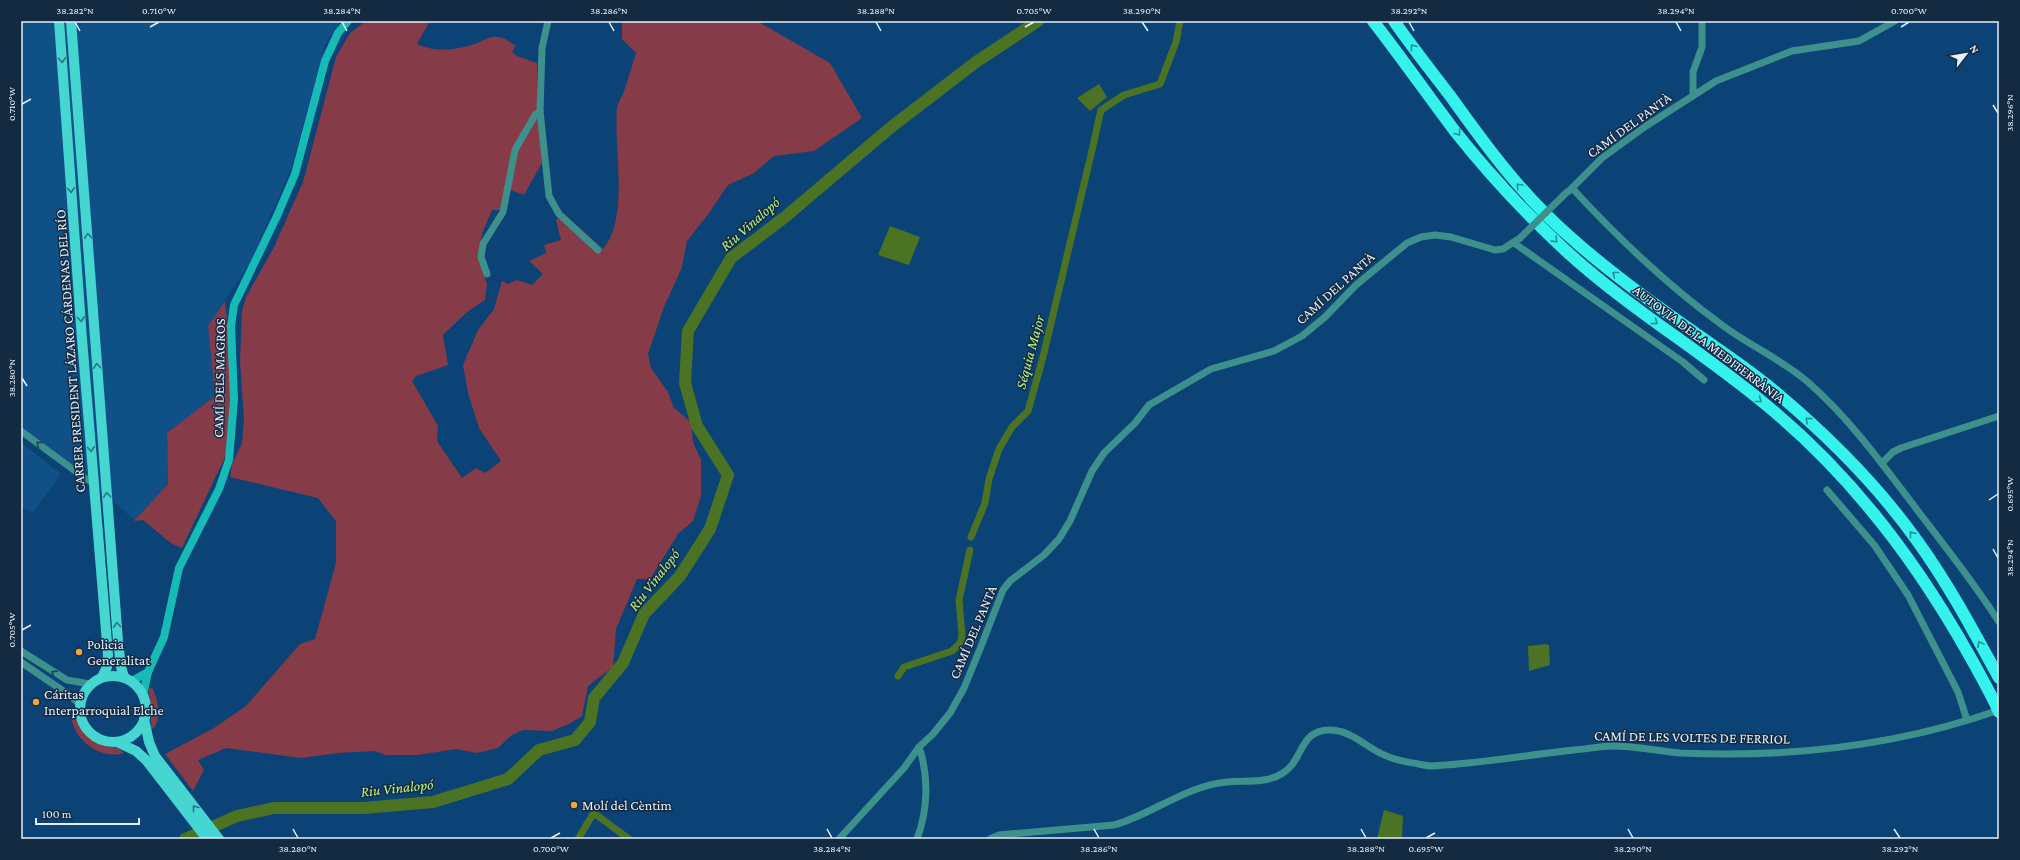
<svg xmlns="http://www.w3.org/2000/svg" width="2020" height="860" viewBox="0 0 2020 860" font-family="'Crimson Pro',serif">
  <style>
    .built { fill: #0f5087 }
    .green { fill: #853b48 }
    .water { fill: #4c7223 }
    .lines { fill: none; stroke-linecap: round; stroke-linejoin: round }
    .canal { stroke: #4c7223; stroke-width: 7 }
    .river { stroke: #4c7223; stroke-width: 12 }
    .street { stroke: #3e908c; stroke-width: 7 }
    .secondary { stroke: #16bbb6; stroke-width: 8 }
    .primary { stroke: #46d6d1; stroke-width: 10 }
    .highway { stroke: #36f2ec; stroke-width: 12 }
    .street-bridge { stroke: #3e908c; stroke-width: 7 }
    .highway-bridge { stroke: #36f2ec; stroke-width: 12 }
    .oneway { stroke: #258e96 }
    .oneway2 { stroke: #2a7782 }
    .oneway3 { stroke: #1e4454 }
    .ticks { fill: none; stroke: #e5f0fd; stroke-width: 1.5 }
    .poi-dot { fill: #f0a63e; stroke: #142a41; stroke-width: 1.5 }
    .labels { text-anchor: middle; stroke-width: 3; stroke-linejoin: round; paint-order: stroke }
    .street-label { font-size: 14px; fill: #e5f0fd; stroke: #142a41 }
    .poi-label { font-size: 14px; fill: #e5f0fd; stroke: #142a41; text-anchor: start }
    .water-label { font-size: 15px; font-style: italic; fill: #baf288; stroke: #142a41 }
    .neatline { fill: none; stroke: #e5f0fd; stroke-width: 1.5 }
    .ticks-label { font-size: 10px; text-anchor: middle; fill: #e5f0fd }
  </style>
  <rect width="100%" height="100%" fill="#0b4377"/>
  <g class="built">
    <polygon points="21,21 341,21 326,43 291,169 249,264 208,326 215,396 167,433 168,484 135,520 77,471 21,427"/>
    <polygon points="21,443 61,474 33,513 21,506"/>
  </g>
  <g class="green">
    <path d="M366,21H430L417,44C435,53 456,50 475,44C481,42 486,38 492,37C500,36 509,40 515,46L512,52L517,56L537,63V108L543,161L524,195L511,190L503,195L504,199L501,210H492L482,234L478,256L487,284L485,300L466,313L443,335L448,365L416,376L412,381L438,426L437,441L462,478L476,468L485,473L501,461L479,428L468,393L463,365L478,330L494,309L502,281L508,284L517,280L532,285L543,274L529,261L546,253L544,245L561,240L556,220L564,214L603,249C630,218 613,146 617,108C618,102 623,95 625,88C629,77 632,65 636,53L622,39V21H757L830,63L862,118L814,151L774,156L754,173L728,185L709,213L687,241L682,267L664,307L648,354L651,368L668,392L674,408L691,422L693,442L701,460V496L693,521L678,534L650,579H637L616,629L613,667L588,686L582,716L569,724L552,731L523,730L512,735L498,748L477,753L456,749L418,755H386L374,751L338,753L301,758L226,748L198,760L204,770L193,791L165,754L214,728L246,706L300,644L315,639L336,563V521L318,498L230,477L232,464L242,443L244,420L240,361L242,311L246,297L274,247L303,182L336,57L350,33Z"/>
    <polygon points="225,301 233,375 226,455 182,548 172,544 143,520 134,521 168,484 167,433 215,396 208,326"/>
    <path d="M148,687L153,689C158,701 163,722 151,730V708Z"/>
    <path d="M75,709C77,726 86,741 104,745C111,747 119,747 124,753C99,761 70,737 71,712Z"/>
  </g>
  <g class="water">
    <polygon points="1099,84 1107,97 1090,111 1077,98"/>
    <polygon points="890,226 920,237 909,265 878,255"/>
    <polygon points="1546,644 1549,645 1550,665 1529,671 1528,646"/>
    <polygon points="1384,810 1403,816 1402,839 1377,839"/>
  </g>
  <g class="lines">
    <g class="canal">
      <polyline points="1090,159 1101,110 1124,95 1160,84 1176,42 1180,21"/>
      <polyline points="971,537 985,503 989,479 999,449 1012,427 1028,411 1043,357 1089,163"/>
      <polyline points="898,676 904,667 952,651 961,642 962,634 959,600 970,550"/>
      <polyline points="578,839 593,814 598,816 629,839"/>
    </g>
    <polyline class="river" points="185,839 237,816 274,808 364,808 433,802 508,779 539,750 575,740 590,722 594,698 623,663 644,614 680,576 710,529 728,475 697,426 685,383 688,331 731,258 785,217 890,128 976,62 1038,21"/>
    <g class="street">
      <polyline points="548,21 542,48 540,111 549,196 559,214 598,250"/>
      <polyline points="1693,95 1693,72 1702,47 1702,21"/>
      <path d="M1572,188C1618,238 1667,285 1722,325C1750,346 1783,360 1809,383C1852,421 1886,469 1921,515C1948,550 1975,584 1999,622"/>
      <polyline points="1569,191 1602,158 1646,126 1716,81 1792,51 1859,41 1895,21"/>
      <polyline points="1514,243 1683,362 1704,380"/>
      <polyline points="487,274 481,257 483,244 503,212 515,150 535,115 540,111"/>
      <polyline points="21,431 86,479 94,483"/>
      <polyline points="1882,463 1893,452 1901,448 1999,416"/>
      <polyline points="1827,490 1875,546 1908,595 1958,692 1967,720"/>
      <polyline points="21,651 67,680 90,684"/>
      <polyline points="21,662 72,697 80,705"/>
      <polyline points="839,839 904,768 919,747 933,734 950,713 964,688 980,649 1003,590 1010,581 1044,555 1059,539 1070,521 1092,471 1104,453 1135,423 1149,405 1211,369 1274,351 1302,336 1325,317 1356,285 1407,243 1421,237 1435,235 1451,237 1495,250 1503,249 1520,238"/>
      <path d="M917,839C928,810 929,776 919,747"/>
      <path d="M990,839L999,835L1114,825C1153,814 1185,786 1227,782C1245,780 1266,784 1283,773C1304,760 1299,729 1331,730C1351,731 1364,745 1380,753C1395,761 1413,763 1430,766C1478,764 1526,755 1574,750C1587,749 1601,746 1613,746C1636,746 1658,751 1680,753C1788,758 1897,746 1999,710"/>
    </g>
    <g class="secondary">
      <polyline points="132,681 148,672"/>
      <polyline points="143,695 148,672 164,637 179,568 219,489 229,460 234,399 231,326 234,305 277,216 295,174 325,61 338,33 348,21"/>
    </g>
    <g class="primary">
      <polyline points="59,21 82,339 108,655 107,667 102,677"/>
      <polyline points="71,21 118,641 121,667 124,677"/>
      <circle cx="113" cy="709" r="33"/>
      <polyline points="144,719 149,742 155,756 219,839"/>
      <polyline points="117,742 136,751 146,760 207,839"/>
    </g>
    <g class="highway">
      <path d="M1373,21C1401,57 1427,94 1454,130C1488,173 1525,213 1565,250C1627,307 1700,350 1765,404C1865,486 1935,587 1994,701"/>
      <path d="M1394,21C1412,47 1432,72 1451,97C1486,146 1522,195 1568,235C1609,272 1653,303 1698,335C1725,354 1753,372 1778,394C1829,437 1879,487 1918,542C1949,585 1974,632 1999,678"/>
    </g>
    <polyline class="street-bridge" points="1520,238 1567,192"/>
    <polyline class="highway-bridge" points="1994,701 1999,712"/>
  </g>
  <defs><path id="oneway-chevron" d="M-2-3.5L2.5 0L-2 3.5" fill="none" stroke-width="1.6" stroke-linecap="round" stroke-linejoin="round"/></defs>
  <g class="oneway">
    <use href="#oneway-chevron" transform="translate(1413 47) rotate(-127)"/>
    <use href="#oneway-chevron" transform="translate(1458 133) rotate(52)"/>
    <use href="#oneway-chevron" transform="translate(1519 186) rotate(-133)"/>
    <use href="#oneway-chevron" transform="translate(1555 240) rotate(44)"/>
    <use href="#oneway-chevron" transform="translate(1615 274) rotate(-141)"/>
    <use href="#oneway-chevron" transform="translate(1655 322) rotate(37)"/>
    <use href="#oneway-chevron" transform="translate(1759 400) rotate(38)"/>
    <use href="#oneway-chevron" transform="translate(1808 420) rotate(-139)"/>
    <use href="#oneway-chevron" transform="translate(1912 534) rotate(-128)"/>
    <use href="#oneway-chevron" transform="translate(1980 644) rotate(-118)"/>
  </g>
  <g class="oneway2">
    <use href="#oneway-chevron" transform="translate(62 60) rotate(86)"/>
    <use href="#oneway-chevron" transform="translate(71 190) rotate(86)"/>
    <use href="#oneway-chevron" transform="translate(88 236) rotate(-94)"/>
    <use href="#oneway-chevron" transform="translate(81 319) rotate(86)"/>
    <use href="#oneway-chevron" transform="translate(97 366) rotate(-94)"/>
    <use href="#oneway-chevron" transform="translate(91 449) rotate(85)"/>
    <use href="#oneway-chevron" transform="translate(107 495) rotate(-94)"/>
    <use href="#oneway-chevron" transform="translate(117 625) rotate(-94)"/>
    <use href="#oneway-chevron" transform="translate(195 808) rotate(-128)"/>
  </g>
  <g class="oneway3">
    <use href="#oneway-chevron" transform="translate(39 444) rotate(-143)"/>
    <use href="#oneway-chevron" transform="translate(54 673) rotate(-148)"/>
  </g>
  <path class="ticks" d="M75,22L80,31M342,22L347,31M609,22L614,31M876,22L881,31M1142,22L1148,31M1409,22L1414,31M1676,22L1681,31M150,27L159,22M1025,27L1034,22M1901,27L1909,22M22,104L31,99M1993,105L1998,113M22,378L27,386M1989,500L1998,494M1993,549L1998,558M22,630L31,625M293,829L298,838M827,829L832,838M1094,829L1099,838M1361,829L1366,838M1628,829L1633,838M1894,829L1900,838M551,838L560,833M1426,838L1435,833"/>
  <g class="poi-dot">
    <circle cx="79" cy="652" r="4"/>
    <circle cx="36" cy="702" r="4"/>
    <circle cx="574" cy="805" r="4"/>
  </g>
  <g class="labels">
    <g class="street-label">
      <text transform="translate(1629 125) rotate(-36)" y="5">CAMÍ DEL PANTÀ</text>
      <text transform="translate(1335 288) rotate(-42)" y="5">CAMÍ DEL PANTÀ</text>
      <text transform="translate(1709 344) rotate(37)" y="5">AUTOVIA DE LA MEDITERRÀNIA</text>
      <text transform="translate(70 351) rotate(-94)" y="5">CARRER PRESIDENT LÁZARO CÁRDENAS DEL RÍO</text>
      <text transform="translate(219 378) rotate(-89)" y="5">CAMÍ DELS MAGROS</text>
      <text transform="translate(973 632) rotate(-67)" y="5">CAMÍ DEL PANTÀ</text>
      <text transform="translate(1692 737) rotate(1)" y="5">CAMÍ DE LES VOLTES DE FERRIOL</text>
    </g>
    <g class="poi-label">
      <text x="87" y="649">Policia<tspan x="87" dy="16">Generalitat</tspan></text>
      <text x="44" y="699">Cáritas<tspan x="44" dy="16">Interparroquial Elche</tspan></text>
      <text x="582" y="810">Molí del Cèntim</text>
    </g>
    <g class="water-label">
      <text transform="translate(750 224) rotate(-41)" y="5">Riu Vinalopó</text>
      <text transform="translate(1030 352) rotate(-75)" y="5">Séquia Major</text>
      <text transform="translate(654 580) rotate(-52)" y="5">Riu Vinalopó</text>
      <text transform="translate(397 788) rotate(-6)" y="5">Riu Vinalopó</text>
    </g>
  </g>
  <rect width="2020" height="860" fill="none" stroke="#142a41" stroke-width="44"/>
  <g transform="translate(1966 54) rotate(59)" stroke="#142a41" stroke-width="3" paint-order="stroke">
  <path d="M0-3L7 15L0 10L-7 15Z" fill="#e5f0fd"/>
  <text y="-6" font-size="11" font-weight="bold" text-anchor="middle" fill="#e5f0fd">N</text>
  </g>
  <path d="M36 818v6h103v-6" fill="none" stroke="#e5f0fd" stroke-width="2"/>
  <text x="42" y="818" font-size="12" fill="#e5f0fd" stroke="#142a41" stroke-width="3" paint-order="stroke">100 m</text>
  <rect x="22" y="22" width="1976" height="816" class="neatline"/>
  <g class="ticks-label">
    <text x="75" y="14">38.282°N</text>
    <text x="159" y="14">0.710°W</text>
    <text x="342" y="14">38.284°N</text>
    <text x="609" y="14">38.286°N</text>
    <text x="876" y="14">38.288°N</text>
    <text x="1034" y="14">0.705°W</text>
    <text x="1142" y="14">38.290°N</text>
    <text x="1409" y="14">38.292°N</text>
    <text x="1676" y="14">38.294°N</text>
    <text x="1909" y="14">0.700°W</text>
    <text transform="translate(11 104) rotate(-90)" y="4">0.710°W</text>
    <text transform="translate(2009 113) rotate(-90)" y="4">38.296°N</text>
    <text transform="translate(11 378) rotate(-90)" y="4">38.280°N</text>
    <text transform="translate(2009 494) rotate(-90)" y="4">0.695°W</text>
    <text transform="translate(2009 558) rotate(-90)" y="4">38.294°N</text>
    <text transform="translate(11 630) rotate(-90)" y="4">0.705°W</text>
    <text x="298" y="852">38.280°N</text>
    <text x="551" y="852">0.700°W</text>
    <text x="832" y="852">38.284°N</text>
    <text x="1099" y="852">38.286°N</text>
    <text x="1366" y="852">38.288°N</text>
    <text x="1426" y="852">0.695°W</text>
    <text x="1633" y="852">38.290°N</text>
    <text x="1900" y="852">38.292°N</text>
  </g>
</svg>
